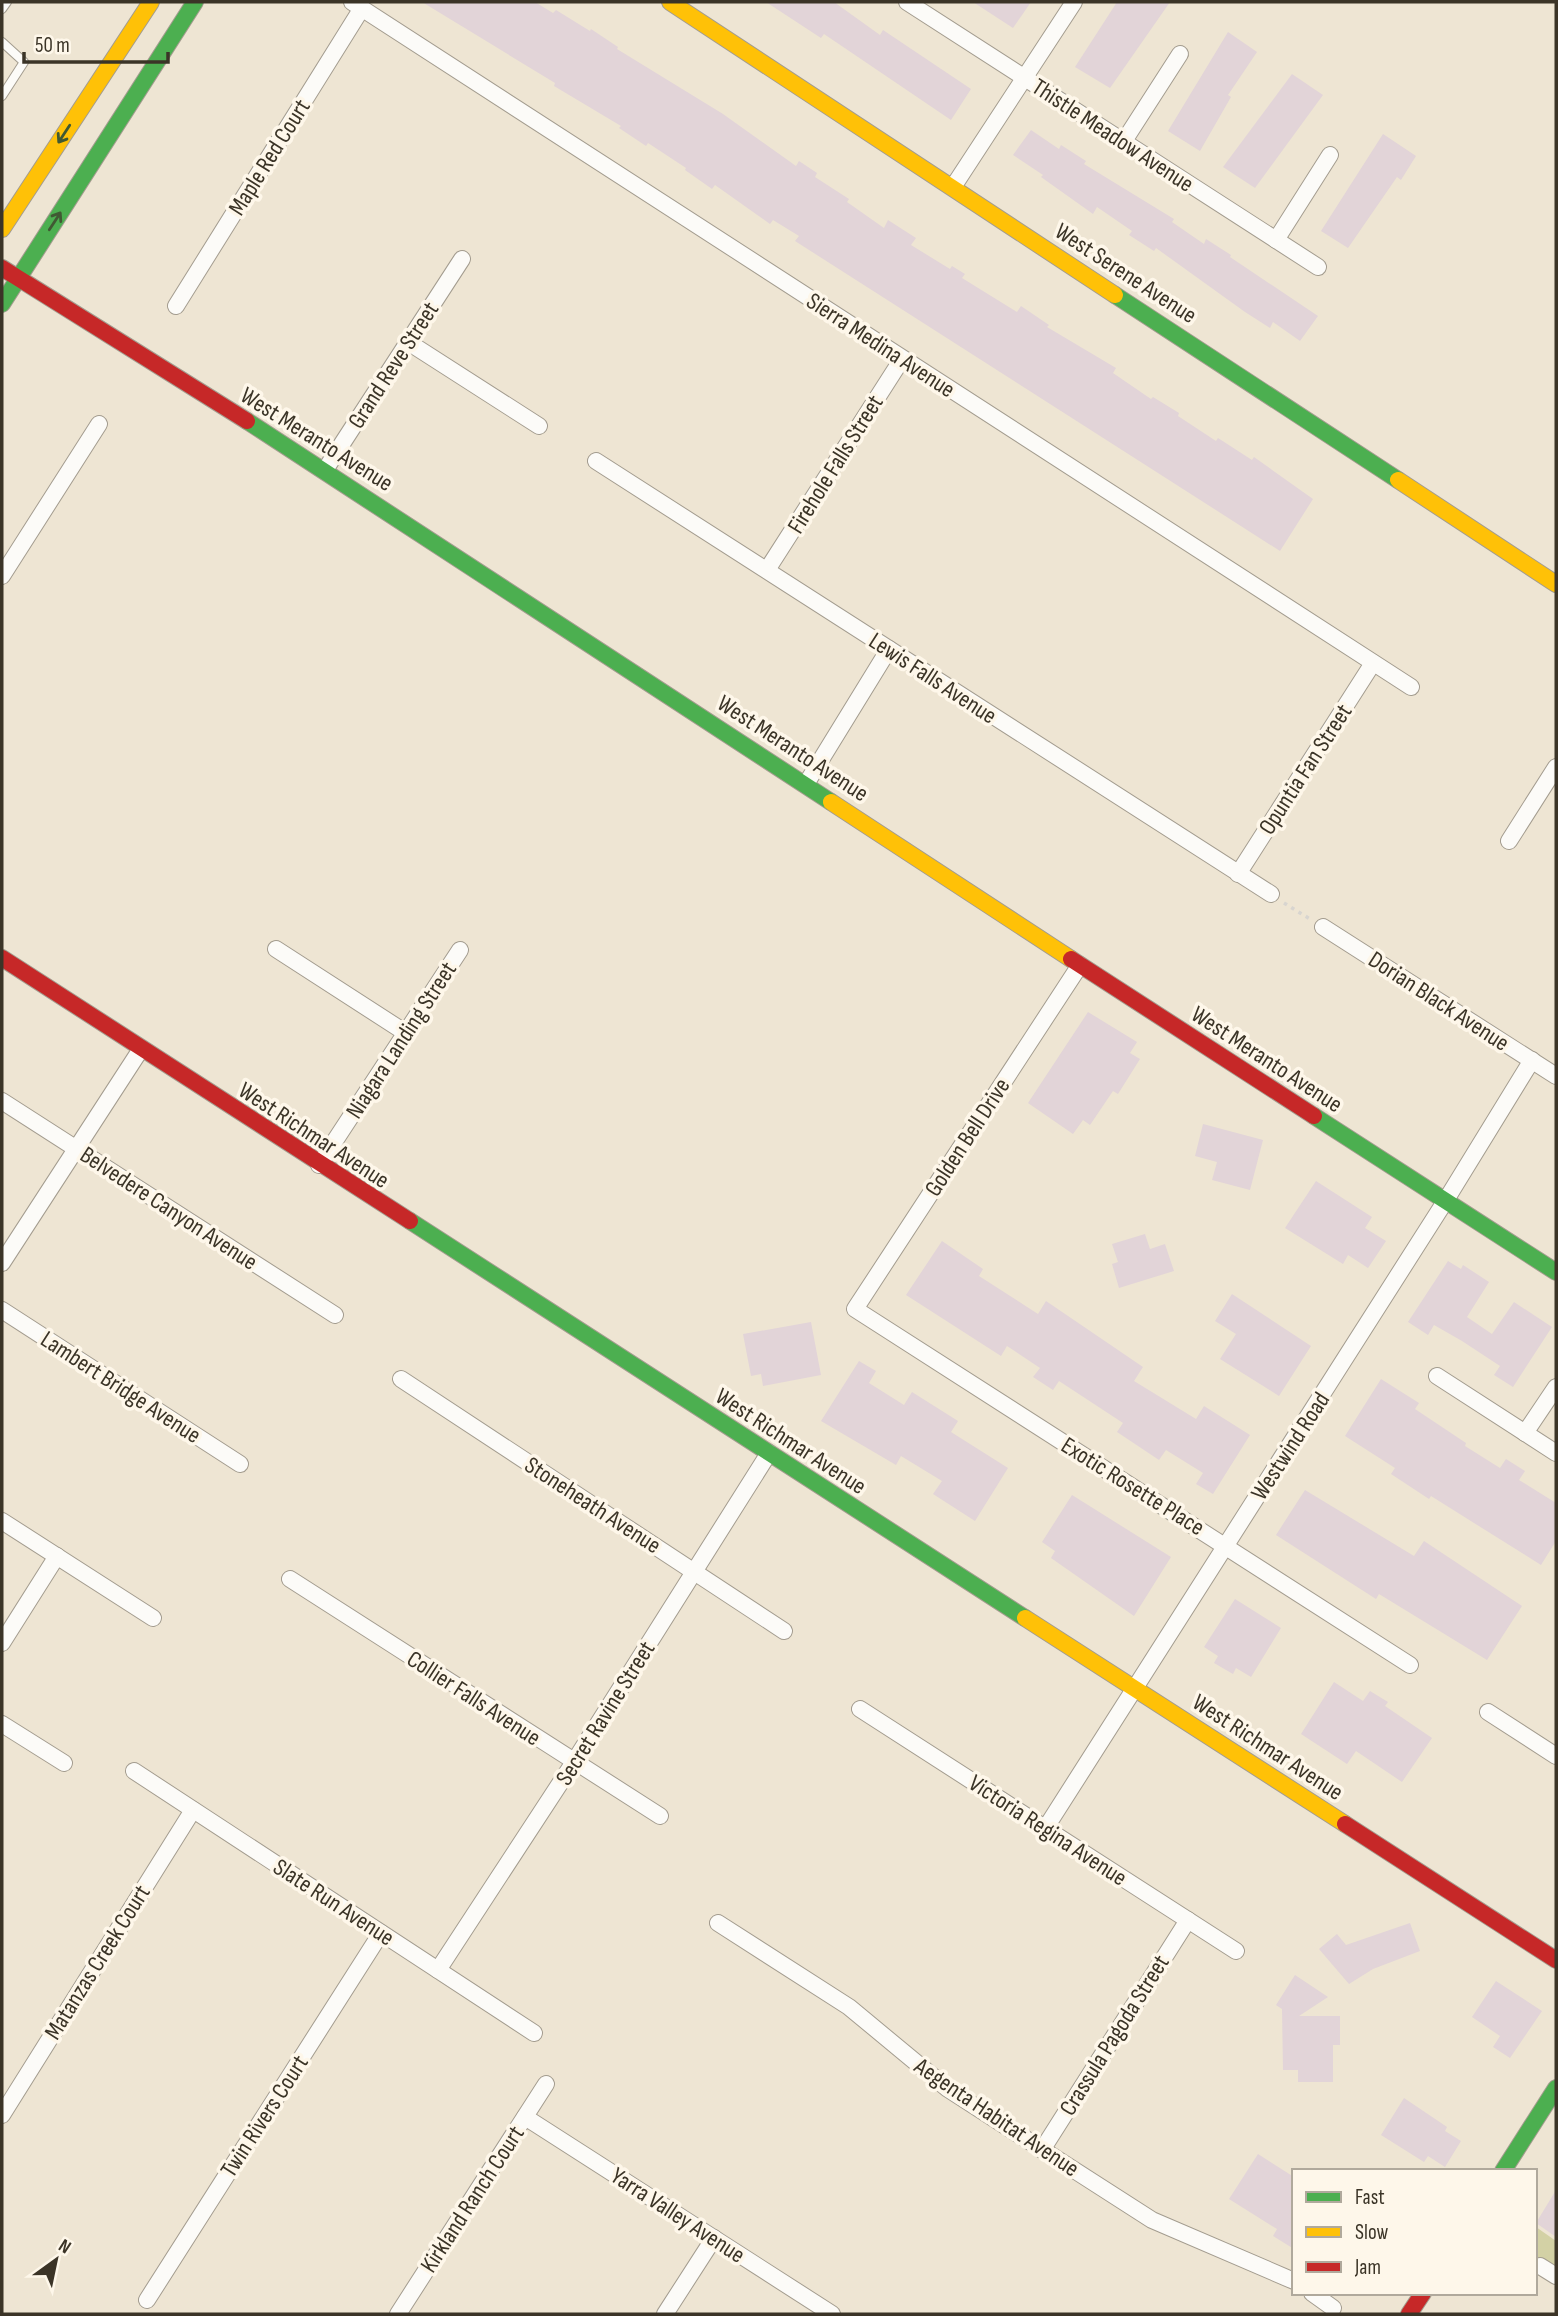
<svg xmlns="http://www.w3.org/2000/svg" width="1558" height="2316" viewBox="0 0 1558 2316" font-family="'Sofia Sans Condensed',sans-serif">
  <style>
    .green { fill: #d3d1a5 }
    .building { fill: #e2d4d8 }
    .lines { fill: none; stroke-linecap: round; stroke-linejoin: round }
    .lane-casing { stroke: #a39c8f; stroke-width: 10 }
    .street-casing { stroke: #a39c8f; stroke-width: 18 }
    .fast-casing { stroke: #a39c8f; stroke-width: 18 }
    .slow-casing { stroke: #a39c8f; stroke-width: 18 }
    .jam-casing { stroke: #a39c8f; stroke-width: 18 }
    .path { stroke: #d8d5d0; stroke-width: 3.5; stroke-dasharray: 3.5 5; stroke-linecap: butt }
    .lane { stroke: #fcfbf8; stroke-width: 8 }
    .street { stroke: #fcfbf8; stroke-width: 16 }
    .fast { stroke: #4caf50; stroke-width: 16 }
    .slow { stroke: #ffc107; stroke-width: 16 }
    .jam { stroke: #c62828; stroke-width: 16 }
    .oneway { stroke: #405933 }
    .labels { text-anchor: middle; stroke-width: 7; stroke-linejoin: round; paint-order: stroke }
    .street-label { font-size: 24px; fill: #3b3427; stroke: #fef7ea }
  </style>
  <rect width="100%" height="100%" fill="#eee5d3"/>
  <polygon class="green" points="1536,2227 1556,2241 1556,2271 1535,2259"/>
  <g class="building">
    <polygon points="422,2 535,2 553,13 556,10 590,31 591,29 618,47 617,49 723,114 796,166 799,161 817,173 815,177 849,199 847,202 884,228 888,220 916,238 911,245 950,269 952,266 965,274 962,278 1017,312 1021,306 1049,325 1047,327 1116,368 1113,373 1151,399 1153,397 1179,413 1178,416 1216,441 1218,438 1252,460 1254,457 1313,499 1280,551 795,241 799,236 773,220 770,224 715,185 712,189 685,170 686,168 648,143 646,146 619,128 621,126 554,86 555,83"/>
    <polygon points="766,2 834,2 880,35 883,30 971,89 951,120 824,34 821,38"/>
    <polygon points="973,2 1031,2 1013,28"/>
    <polygon points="1117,2 1170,2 1110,88 1075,67"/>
    <polygon points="1228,32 1257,52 1228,95 1231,97 1200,151 1168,131"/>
    <polygon points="1292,74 1323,95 1255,188 1223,167"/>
    <polygon points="1031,130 1059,149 1061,145 1086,161 1084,164 1174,219 1172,222 1204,244 1206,239 1231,255 1230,257 1318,316 1300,341 1273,322 1270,328 1245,312 1156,248 1154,251 1129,235 1132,231 1097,207 1093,214 1041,177 1043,175 1013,155"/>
    <polygon points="1383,134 1416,156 1401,180 1397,177 1348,248 1321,231"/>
    <polygon points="1088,1012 1137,1042 1130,1053 1140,1059 1118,1094 1113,1091 1090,1125 1083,1120 1073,1134 1028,1103"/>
    <polygon points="1203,1124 1263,1140 1250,1190 1212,1180 1217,1162 1195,1156"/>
    <polygon points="1316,1181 1372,1217 1365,1228 1386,1241 1368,1268 1348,1255 1343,1264 1285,1228"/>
    <polygon points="1145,1234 1150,1249 1165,1244 1174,1271 1119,1288 1112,1264 1118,1262 1112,1244"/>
    <polygon points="942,1241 983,1269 979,1276 1038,1314 1046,1301 1143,1367 1134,1381 1196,1419 1204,1406 1250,1435 1213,1494 1196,1484 1203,1473 1166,1450 1159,1460 1117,1432 1123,1423 1059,1381 1053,1390 1033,1377 1040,1368 1007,1346 1001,1356 906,1295"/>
    <polygon points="1448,1261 1461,1269 1463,1265 1489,1282 1467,1317 1492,1334 1514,1302 1552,1327 1513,1387 1494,1375 1500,1366 1462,1341 1434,1325 1428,1335 1408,1322"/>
    <polygon points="1232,1294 1311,1346 1279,1396 1220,1359 1236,1334 1215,1321"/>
    <polygon points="811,1322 821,1375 763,1386 761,1374 751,1376 743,1334"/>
    <polygon points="859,1361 876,1371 869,1383 904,1405 912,1392 958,1421 951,1432 1008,1468 975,1521 933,1494 942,1481 901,1456 896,1465 821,1421"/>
    <polygon points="1381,1379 1419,1403 1415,1409 1466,1443 1465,1446 1500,1468 1506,1459 1525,1471 1519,1480 1556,1503 1556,1541 1541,1565 1431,1496 1429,1499 1391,1474 1395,1468 1345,1436"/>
    <polygon points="1305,1490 1414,1556 1424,1541 1522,1606 1487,1660 1379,1594 1376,1599 1276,1535"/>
    <polygon points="1072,1495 1171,1557 1134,1616 1051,1558 1055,1551 1042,1542"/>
    <polygon points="1235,1599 1281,1628 1251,1677 1236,1668 1233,1674 1214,1663 1218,1656 1204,1647"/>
    <polygon points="1334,1682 1363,1701 1370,1691 1388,1702 1385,1706 1432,1738 1402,1782 1356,1751 1347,1764 1301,1734"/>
    <polygon points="1410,1923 1420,1951 1373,1969 1349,1984 1319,1949 1337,1934 1346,1945"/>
    <polygon points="1295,1975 1328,1997 1299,2016 1340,2016 1340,2045 1333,2045 1333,2082 1298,2082 1298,2070 1283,2070 1282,2009 1276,2005"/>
    <polygon points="1496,1981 1542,2011 1510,2058 1493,2047 1500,2036 1472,2017"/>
    <polygon points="1404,2098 1447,2127 1445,2131 1461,2141 1445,2167 1428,2156 1424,2162 1381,2135"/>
    <polygon points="1258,2154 1294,2177 1294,2249 1273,2236 1277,2229 1229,2199"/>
    <polygon points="1556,2190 1556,2237 1536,2223"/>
  </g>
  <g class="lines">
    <g class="lane-casing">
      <g id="lane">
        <polyline points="2,9 7,2"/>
        <polyline points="2,42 24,62 2,96"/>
      </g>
    </g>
    <g class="street-casing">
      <g id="street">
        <polyline points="352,2 1411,687"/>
        <polyline points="907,2 1318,267"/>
        <polyline points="1124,141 1180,54"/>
        <polyline points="953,187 1074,2"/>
        <polyline points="1276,240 1330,155"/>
        <polyline points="176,306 362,8"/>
        <polyline points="408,342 539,426"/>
        <polyline points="596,461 1271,894"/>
        <polyline points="325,470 462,259"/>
        <polyline points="767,570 902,359"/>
        <polyline points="2,576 99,424"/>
        <polyline points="806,784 889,649"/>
        <polyline points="1509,841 1556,767"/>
        <polyline points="1238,874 1373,663"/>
        <polyline points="1323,927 1556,1076"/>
        <polyline points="276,949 406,1033"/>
        <polyline points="1080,965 855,1309 1410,1665"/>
        <polyline points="2,1101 335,1315"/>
        <polyline points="319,1165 460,950"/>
        <polyline points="2,1263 141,1049"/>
        <polyline points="2,1310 240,1464"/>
        <polyline points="1437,1376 1556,1453"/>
        <polyline points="401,1379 784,1631"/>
        <polyline points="1525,1433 1556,1387"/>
        <polyline points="2,1521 153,1618"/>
        <polyline points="290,1579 660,1816"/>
        <polyline points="2,1643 57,1556"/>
        <polyline points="860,1709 1236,1951"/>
        <polyline points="1488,1712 1556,1756"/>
        <polyline points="2,1724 64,1763"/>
        <polyline points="134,1771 534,2033"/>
        <polyline points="1045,1829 1446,1200 1532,1060"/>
        <polyline points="718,1923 849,2007 948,2089 1152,2220 1294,2281"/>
        <polyline points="438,1970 574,1762 769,1453"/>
        <polyline points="2,2115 193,1810"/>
        <polyline points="525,2117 832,2314"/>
        <polyline points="1042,2150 1188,1920"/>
        <polyline points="1540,2266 1556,2276"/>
        <polyline points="1312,2293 1333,2308"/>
        <polyline points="147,2300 381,1933"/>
        <polyline points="398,2314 546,2084"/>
        <polyline points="665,2314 714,2238"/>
      </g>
    </g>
    <g class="fast-casing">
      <g id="fast">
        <polyline points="1115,295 1398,480"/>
        <polyline points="2,304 195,2"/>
        <polyline points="247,421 831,802"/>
        <polyline points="1314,1116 1556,1272"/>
        <polyline points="410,1221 1025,1618"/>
        <polyline points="1503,2171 1556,2088"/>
      </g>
    </g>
    <g class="slow-casing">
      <g id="slow">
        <polyline points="670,2 1115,295"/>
        <polyline points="2,229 151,2"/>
        <polyline points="1398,480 1556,584"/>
        <polyline points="831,802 1071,959"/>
        <polyline points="1025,1618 1345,1824"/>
      </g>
    </g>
    <g class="jam-casing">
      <g id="jam">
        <polyline points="2,268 247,421"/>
        <polyline points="2,958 410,1221"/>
        <polyline points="1071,959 1314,1116"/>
        <polyline points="1345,1824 1556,1960"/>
        <polyline points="1409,2314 1423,2293"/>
      </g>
    </g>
    <polyline class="path" points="1284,903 1310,919"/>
    <use href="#lane" class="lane"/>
    <use href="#street" class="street"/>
    <use href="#fast" class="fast"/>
    <use href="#slow" class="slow"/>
    <use href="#jam" class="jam"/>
  </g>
  <defs><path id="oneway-shaft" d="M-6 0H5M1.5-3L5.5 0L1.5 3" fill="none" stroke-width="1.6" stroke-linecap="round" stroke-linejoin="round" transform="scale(1.75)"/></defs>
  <g class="oneway">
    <use href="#oneway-shaft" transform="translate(64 134) rotate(123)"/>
    <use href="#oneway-shaft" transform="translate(55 221) rotate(-57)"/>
  </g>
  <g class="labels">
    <g class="street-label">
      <text transform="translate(1113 135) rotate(33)" y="8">Thistle Meadow Avenue</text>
      <text transform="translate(269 157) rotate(-58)" y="8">Maple Red Court</text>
      <text transform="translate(1126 273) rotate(33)" y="8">West Serene Avenue</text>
      <text transform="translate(881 345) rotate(33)" y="8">Sierra Medina Avenue</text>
      <text transform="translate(393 365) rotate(-57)" y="8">Grand Reve Street</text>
      <text transform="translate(317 439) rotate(32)" y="8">West Meranto Avenue</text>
      <text transform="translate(835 464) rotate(-58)" y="8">Firehole Falls Street</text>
      <text transform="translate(933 678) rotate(33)" y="8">Lewis Falls Avenue</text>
      <text transform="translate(793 748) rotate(33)" y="8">West Meranto Avenue</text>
      <text transform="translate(1305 769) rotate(-57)" y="8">Opuntia Fan Street</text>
      <text transform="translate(1439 1001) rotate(33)" y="8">Dorian Black Avenue</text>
      <text transform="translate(401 1040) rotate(-57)" y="8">Niagara Landing Street</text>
      <text transform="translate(1267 1059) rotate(33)" y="8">West Meranto Avenue</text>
      <text transform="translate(314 1135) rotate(33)" y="8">West Richmar Avenue</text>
      <text transform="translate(967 1137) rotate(-57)" y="8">Golden Bell Drive</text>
      <text transform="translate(169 1208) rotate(33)" y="8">Belvedere Canyon Avenue</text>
      <text transform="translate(121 1387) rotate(33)" y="8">Lambert Bridge Avenue</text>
      <text transform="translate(791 1441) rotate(33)" y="8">West Richmar Avenue</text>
      <text transform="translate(1290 1446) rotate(-57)" y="8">Westwind Road</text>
      <text transform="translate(1133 1486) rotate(32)" y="8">Exotic Rosette Place</text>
      <text transform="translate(593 1505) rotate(33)" y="8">Stoneheath Avenue</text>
      <text transform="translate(474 1698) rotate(33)" y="8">Collier Falls Avenue</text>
      <text transform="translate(605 1713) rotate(-58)" y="8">Secret Ravine Street</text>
      <text transform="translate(1268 1747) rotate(33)" y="8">West Richmar Avenue</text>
      <text transform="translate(1048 1830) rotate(33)" y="8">Victoria Regina Avenue</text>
      <text transform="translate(334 1902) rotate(33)" y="8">Slate Run Avenue</text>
      <text transform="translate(97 1962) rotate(-58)" y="8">Matanzas Creek Court</text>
      <text transform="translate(1114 2035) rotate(-58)" y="8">Crassula Pagoda Street</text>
      <text transform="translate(264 2116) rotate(-57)" y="8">Twin Rivers Court</text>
      <text transform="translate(997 2117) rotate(34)" y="8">Aegenta Habitat Avenue</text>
      <text transform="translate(472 2199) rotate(-57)" y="8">Kirkland Ranch Court</text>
      <text transform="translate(678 2215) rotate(33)" y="8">Yarra Valley Avenue</text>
    </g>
  </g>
  <rect width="1558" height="2316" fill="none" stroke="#3b3427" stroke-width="7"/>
  <rect x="1292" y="2169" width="245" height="126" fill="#fef7ea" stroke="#b0a99c" stroke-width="2"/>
  <rect x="1306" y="2192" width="35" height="10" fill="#4caf50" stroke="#b0a99c" stroke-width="2"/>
  <text x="1355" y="2204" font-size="21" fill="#3b3427">Fast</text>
  <rect x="1306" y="2227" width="35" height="10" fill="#ffc107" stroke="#b0a99c" stroke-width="2"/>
  <text x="1355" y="2239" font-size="21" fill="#3b3427">Slow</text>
  <rect x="1306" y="2262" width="35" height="10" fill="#c62828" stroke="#b0a99c" stroke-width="2"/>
  <text x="1355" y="2274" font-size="21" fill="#3b3427">Jam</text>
  <g transform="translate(56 2260) rotate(33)" stroke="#fef7ea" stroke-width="5" paint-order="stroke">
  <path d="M0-5L12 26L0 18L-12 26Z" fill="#3b3427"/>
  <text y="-10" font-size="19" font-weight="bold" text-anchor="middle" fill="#3b3427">N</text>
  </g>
  <path d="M24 52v10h144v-10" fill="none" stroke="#3b3427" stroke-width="3.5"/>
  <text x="35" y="52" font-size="21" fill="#3b3427" stroke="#fef7ea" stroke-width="5" paint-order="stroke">50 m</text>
</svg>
